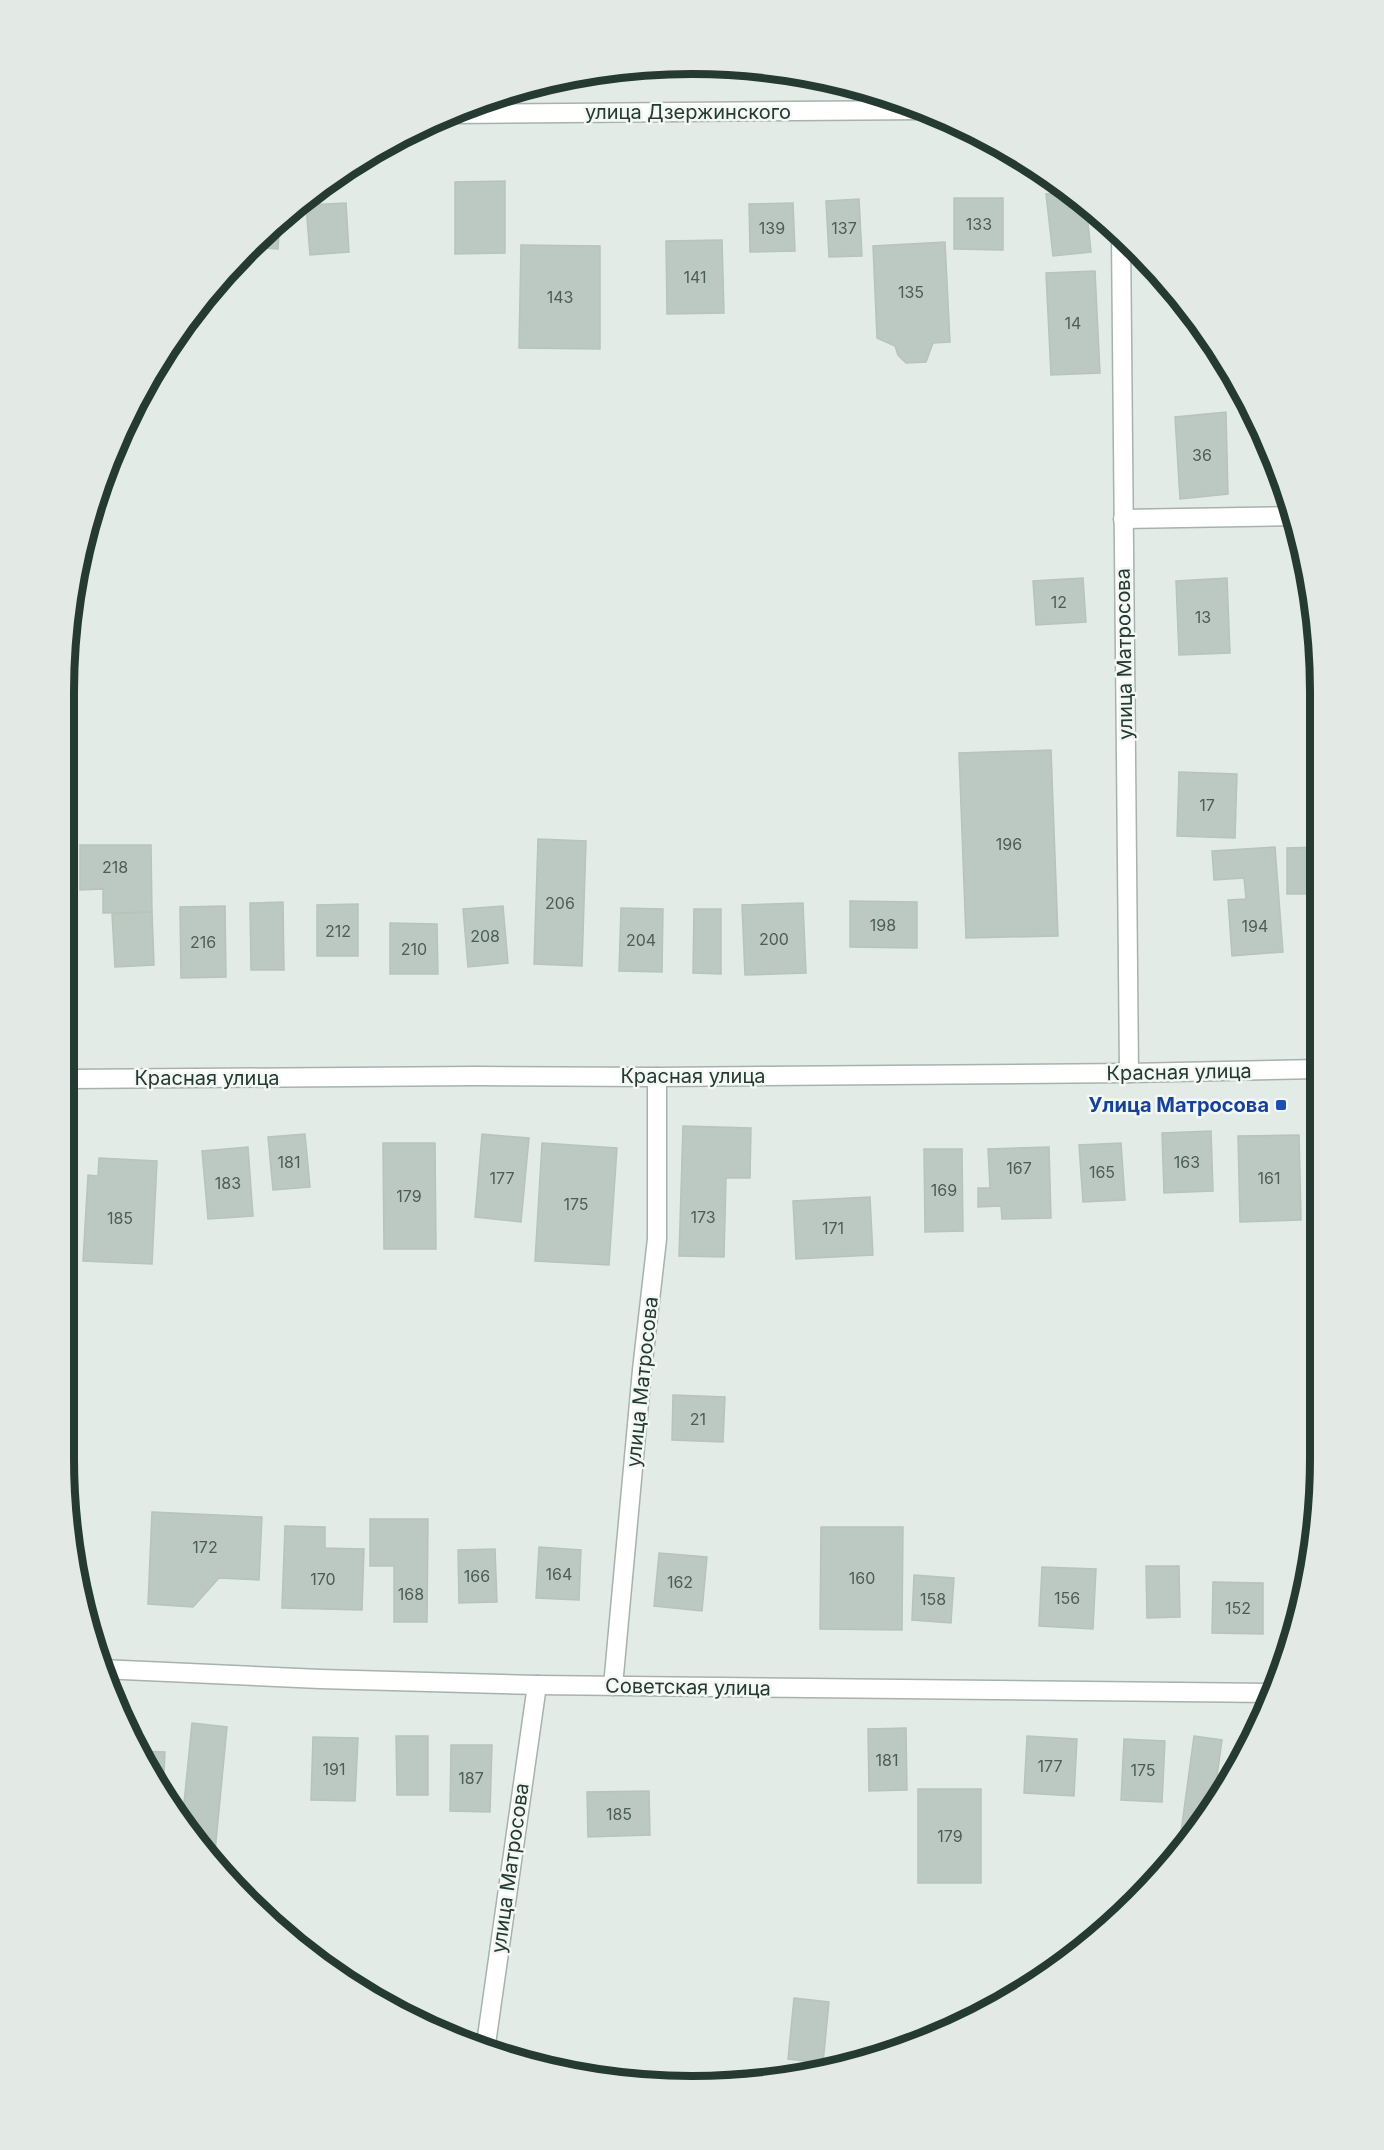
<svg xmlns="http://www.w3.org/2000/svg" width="1384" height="2150" viewBox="0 0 1384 2150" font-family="Inter,sans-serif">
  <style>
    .building { fill: #bcc8c2; stroke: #b6c4bc; stroke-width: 1.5 }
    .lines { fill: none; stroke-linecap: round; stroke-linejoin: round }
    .minor-casing { stroke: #a6b2ad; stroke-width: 21 }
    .minor { stroke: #fff; stroke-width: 18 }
    .transit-dot { fill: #1a4fb4; stroke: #f3f8f5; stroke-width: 2 }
    .labels { text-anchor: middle; stroke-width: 5; stroke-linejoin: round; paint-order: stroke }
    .number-label { font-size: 16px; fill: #4b5e56 }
    .street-label { font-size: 20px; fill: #253a32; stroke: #f3f8f5 }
    .transit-label { font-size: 20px; font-weight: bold; fill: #164399; stroke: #f3f8f5; text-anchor: end }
    .rim { fill: none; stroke: #253a32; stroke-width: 8 }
  </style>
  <rect width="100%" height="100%" fill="#e3ebe7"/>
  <g class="building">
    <polygon points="647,65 651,64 680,66 653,69"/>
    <polygon points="505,181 505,253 455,254 455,182"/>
    <polygon points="1069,192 1086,204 1091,252 1053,256 1046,194"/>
    <polygon points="954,198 1003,198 1003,250 954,249"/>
    <polygon points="859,199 862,256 829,257 826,201"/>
    <polygon points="346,203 349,252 310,255 306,205"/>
    <polygon points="793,203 795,251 750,252 749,204"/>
    <polygon points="280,220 278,249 252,247"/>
    <polygon points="722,240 724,313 667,314 666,241"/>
    <polygon points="945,242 950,342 933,343 926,362 906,363 898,355 895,346 877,338 873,246"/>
    <polygon points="521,245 600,246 600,349 519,348"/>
    <polygon points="1095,271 1100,373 1051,375 1046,273"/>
    <polygon points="1226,412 1228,494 1180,499 1175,417"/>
    <polygon points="1083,578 1086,622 1036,625 1033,581"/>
    <polygon points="1227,578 1230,653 1179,655 1176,581"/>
    <polygon points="1051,750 1058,936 966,938 959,753"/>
    <polygon points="1179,772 1237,774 1235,838 1177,836"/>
    <polygon points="538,839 586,841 582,966 534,964"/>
    <polygon points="80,845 151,845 152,912 103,913 103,889 80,890"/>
    <polygon points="1275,847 1283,952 1232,956 1228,900 1246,899 1244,878 1214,880 1212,851"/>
    <polygon points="1319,847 1319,894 1287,894 1287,848"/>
    <polygon points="850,901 917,902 917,948 850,947"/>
    <polygon points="283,902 284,970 251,970 250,903"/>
    <polygon points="803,903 806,973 745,975 742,905"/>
    <polygon points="358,904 358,956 317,956 317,905"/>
    <polygon points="225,906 226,977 181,978 180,907"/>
    <polygon points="503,906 508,963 468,967 463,909"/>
    <polygon points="621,908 663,909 662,972 619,971"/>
    <polygon points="694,909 721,909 721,974 693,973"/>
    <polygon points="152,912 154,965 115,967 112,914"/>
    <polygon points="390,923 437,924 438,974 390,974"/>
    <polygon points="683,1126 751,1128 750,1178 726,1178 724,1257 679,1256"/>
    <polygon points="1211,1131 1213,1191 1164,1193 1162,1133"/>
    <polygon points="305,1134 310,1187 273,1190 268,1137"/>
    <polygon points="482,1134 529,1138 521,1222 475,1217"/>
    <polygon points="1299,1135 1301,1220 1240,1222 1238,1136"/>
    <polygon points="383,1143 435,1143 436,1249 384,1249"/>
    <polygon points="542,1143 617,1148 609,1265 535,1261"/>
    <polygon points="1121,1143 1125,1200 1083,1202 1079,1145"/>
    <polygon points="248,1147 253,1216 208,1219 202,1151"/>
    <polygon points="1049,1147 1051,1218 1002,1219 1001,1206 978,1207 978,1188 990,1188 988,1149"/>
    <polygon points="924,1149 962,1149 963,1231 925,1232"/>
    <polygon points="68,1155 74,1156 71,1319 68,1319"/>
    <polygon points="99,1158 157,1161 152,1264 83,1261 88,1175 98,1176"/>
    <polygon points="870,1197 873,1255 796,1259 793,1201"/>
    <polygon points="673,1395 725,1397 723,1442 672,1440"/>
    <polygon points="152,1512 262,1517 259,1580 219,1578 193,1607 148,1604"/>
    <polygon points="370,1519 428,1519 427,1622 394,1622 394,1566 370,1566"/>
    <polygon points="285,1526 325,1527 325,1548 364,1549 362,1610 282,1608"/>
    <polygon points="821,1527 903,1527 902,1630 820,1629"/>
    <polygon points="68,1538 80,1539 78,1581 68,1540"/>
    <polygon points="539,1547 581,1550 579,1600 536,1598"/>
    <polygon points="495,1549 497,1602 459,1603 458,1550"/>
    <polygon points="659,1553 707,1557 702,1611 654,1606"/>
    <polygon points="1146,1566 1179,1566 1180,1617 1147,1618"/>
    <polygon points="1042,1567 1096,1569 1093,1629 1039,1626"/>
    <polygon points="914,1575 954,1578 951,1623 912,1620"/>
    <polygon points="1213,1582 1263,1583 1263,1634 1212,1633"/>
    <polygon points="192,1723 227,1727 214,1862 182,1823"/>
    <polygon points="906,1728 907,1790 869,1791 868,1729"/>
    <polygon points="396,1736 428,1736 428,1795 397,1795"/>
    <polygon points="1027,1736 1077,1739 1074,1796 1024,1793"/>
    <polygon points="1194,1736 1222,1740 1213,1805 1178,1854"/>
    <polygon points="313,1737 358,1738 355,1801 311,1800"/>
    <polygon points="1124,1739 1165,1741 1162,1802 1121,1800"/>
    <polygon points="451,1745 492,1745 490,1812 450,1811"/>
    <polygon points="141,1751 165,1752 163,1795"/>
    <rect x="918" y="1789" width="63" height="94"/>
    <polygon points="649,1791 650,1835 588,1837 587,1792"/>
    <polygon points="794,1998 829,2002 823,2063 788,2059"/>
  </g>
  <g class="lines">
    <g class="minor-casing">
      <g id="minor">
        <polyline points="452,114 924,110"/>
        <polyline points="1121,234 1129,1073"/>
        <polyline points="1123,519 1295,516"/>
        <polyline points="68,1079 476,1076 657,1077 1129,1073 1318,1069"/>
        <polyline points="101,1669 320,1679 537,1685 1275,1693"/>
        <polyline points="613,1686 642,1370 657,1239 657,1077"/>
        <polyline points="485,2051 537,1685"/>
      </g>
    </g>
    <use href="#minor" class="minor"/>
  </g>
  <rect class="transit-dot" x="1275" y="1099" width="12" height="12" rx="3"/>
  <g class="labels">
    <g class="number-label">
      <text x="979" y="230">133</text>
      <text x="772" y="234">139</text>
      <text x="844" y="234">137</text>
      <text x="695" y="283">141</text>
      <text x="911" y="298">135</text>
      <text x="560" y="303">143</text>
      <text x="1073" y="329">14</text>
      <text x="1202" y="461">36</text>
      <text x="1059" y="608">12</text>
      <text x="1203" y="623">13</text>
      <text x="1207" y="811">17</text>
      <text x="1009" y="850">196</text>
      <text x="115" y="873">218</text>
      <text x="560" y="909">206</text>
      <text x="883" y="931">198</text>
      <text x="1255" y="932">194</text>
      <text x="338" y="937">212</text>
      <text x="485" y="942">208</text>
      <text x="774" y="945">200</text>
      <text x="641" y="946">204</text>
      <text x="203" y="948">216</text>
      <text x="414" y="955">210</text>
      <text x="289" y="1168">181</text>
      <text x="1187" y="1168">163</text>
      <text x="1019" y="1174">167</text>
      <text x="1102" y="1178">165</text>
      <text x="502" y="1184">177</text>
      <text x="1269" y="1184">161</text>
      <text x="228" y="1189">183</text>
      <text x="944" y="1196">169</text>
      <text x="409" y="1202">179</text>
      <text x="576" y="1210">175</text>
      <text x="703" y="1223">173</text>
      <text x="120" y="1224">185</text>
      <text x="833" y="1234">171</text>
      <text x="698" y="1425">21</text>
      <text x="205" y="1553">172</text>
      <text x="559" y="1580">164</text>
      <text x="477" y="1582">166</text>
      <text x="862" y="1584">160</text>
      <text x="323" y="1585">170</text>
      <text x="680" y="1588">162</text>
      <text x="411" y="1600">168</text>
      <text x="1067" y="1604">156</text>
      <text x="933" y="1605">158</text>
      <text x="1238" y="1614">152</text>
      <text x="887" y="1766">181</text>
      <text x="1050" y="1772">177</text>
      <text x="334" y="1775">191</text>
      <text x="1143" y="1776">175</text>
      <text x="471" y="1784">187</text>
      <text x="619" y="1820">185</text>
      <text x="950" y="1842">179</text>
    </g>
    <g class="street-label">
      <text x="688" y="119">улица Дзержинского</text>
      <text transform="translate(1124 654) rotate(-91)" y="7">улица Матросова</text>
      <text transform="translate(1179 1072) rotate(-1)" y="7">Красная улица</text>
      <text x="693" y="1083">Красная улица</text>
      <text x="207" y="1085">Красная улица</text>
      <text transform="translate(642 1382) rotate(-84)" y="7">улица Матросова</text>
      <text transform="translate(688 1687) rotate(1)" y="7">Советская улица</text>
      <text transform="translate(510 1868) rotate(-82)" y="7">улица Матросова</text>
    </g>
    <g class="transit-label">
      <text x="1269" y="1112">Улица Матросова</text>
    </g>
  </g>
  <path d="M0 0H1384V2150H0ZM692 74H692A618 618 0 0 1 1310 692V1458A618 618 0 0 1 692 2076H692A618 618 0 0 1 74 1458V692A618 618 0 0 1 692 74Z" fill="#e3e9e5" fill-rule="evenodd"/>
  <path class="rim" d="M692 74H692A618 618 0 0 1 1310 692V1458A618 618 0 0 1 692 2076H692A618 618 0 0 1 74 1458V692A618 618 0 0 1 692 74Z"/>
</svg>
